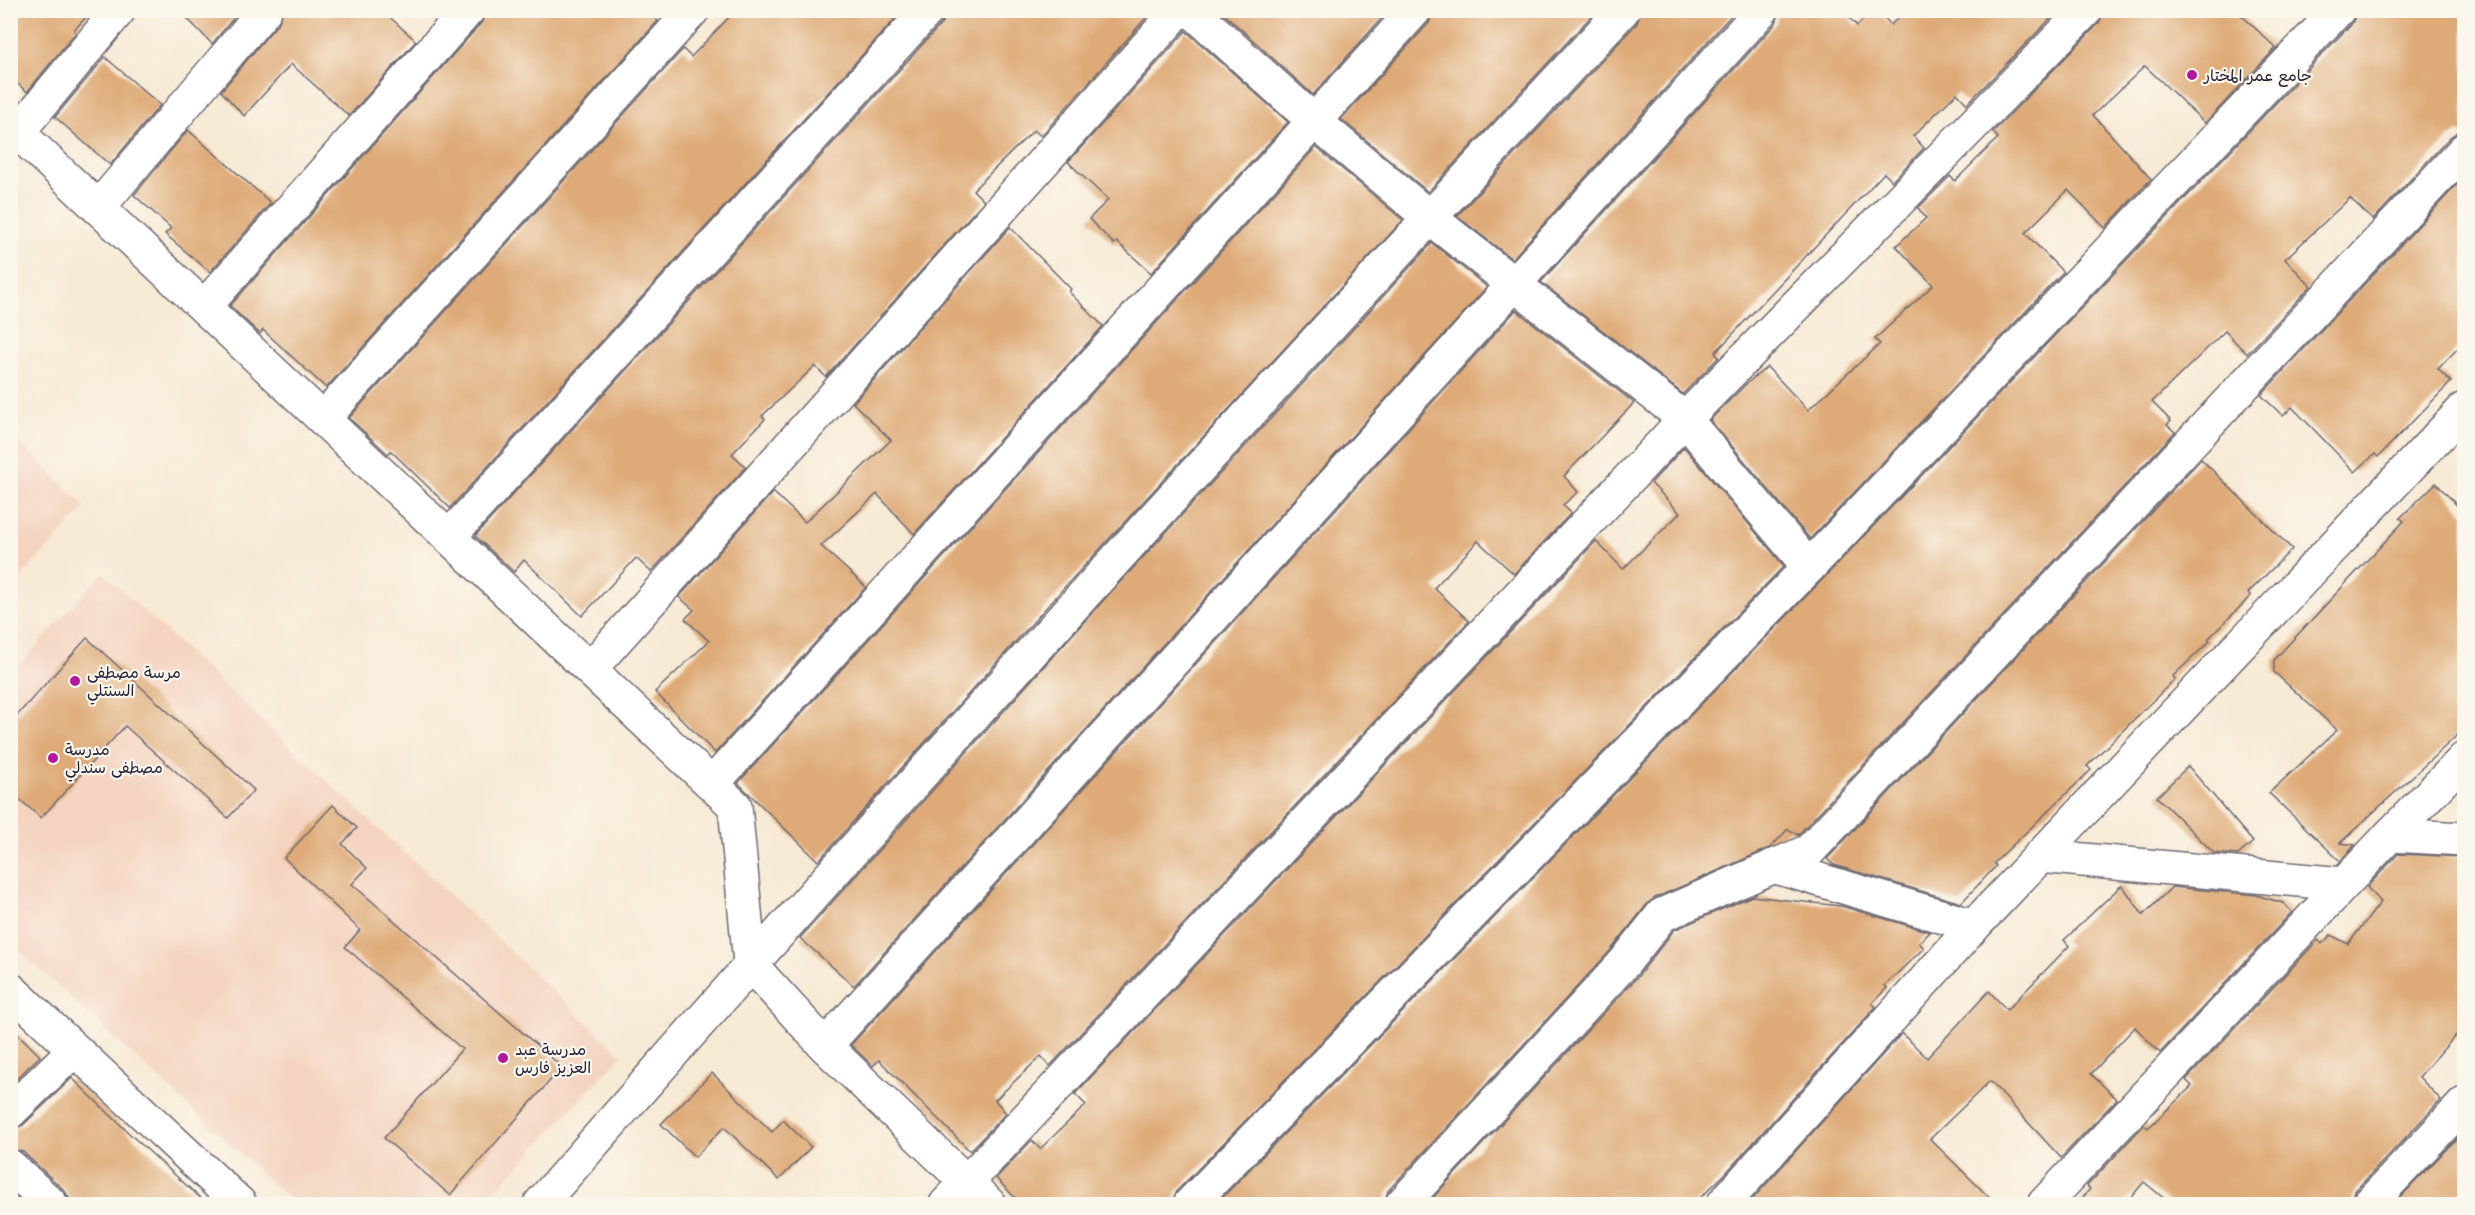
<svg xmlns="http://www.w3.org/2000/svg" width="2475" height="1215" viewBox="0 0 2475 1215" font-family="Mali,'Playpen Sans Arabic',sans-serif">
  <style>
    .built { fill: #f4d3c0 }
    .building { fill: #deaa77 }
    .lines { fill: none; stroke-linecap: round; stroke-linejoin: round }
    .street-casing { stroke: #6d6871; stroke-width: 36 }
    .street { stroke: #fff; stroke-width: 33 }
    .poi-dot { fill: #b5179e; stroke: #fbf7ec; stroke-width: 2 }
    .labels { text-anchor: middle; stroke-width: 4.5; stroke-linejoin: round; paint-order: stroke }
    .poi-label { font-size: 16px; fill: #22223b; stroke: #fbf7ec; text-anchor: start }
  </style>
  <rect width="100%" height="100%" fill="#fbf7ec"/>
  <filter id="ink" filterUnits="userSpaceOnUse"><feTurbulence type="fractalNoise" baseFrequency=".0167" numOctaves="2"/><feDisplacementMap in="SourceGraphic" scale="12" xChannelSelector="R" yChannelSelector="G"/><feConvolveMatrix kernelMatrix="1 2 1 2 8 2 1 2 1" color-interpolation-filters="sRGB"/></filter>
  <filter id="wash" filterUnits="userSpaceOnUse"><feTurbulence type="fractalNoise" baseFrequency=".008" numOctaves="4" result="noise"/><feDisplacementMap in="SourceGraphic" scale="24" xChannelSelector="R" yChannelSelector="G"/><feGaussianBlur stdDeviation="1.35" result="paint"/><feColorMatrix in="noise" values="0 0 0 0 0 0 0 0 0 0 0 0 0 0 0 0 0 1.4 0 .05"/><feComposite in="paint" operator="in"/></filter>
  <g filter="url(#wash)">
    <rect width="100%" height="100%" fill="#f7ead5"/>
    <g class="built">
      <polygon points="10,433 86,507 11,588 10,588"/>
      <polygon points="103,573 622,1055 483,1204 295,1204 11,943 10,675"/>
    </g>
    <g id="blocks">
      <g class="building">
        <polygon points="10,10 93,10 74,30 76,32 27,92 10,77"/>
        <polygon points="179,10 240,10 212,44"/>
        <polygon points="283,10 382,10 416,41 349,116 291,64 244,116 221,91 279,22"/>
        <polygon points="486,10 647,10 658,21 326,388 263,330 260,334 230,306 482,22"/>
        <polygon points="736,10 885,10 894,20 450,508 391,451 388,454 349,418 683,49 691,57"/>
        <polygon points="948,10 1153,10 1041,136 1034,130 973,190 984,201 826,377 815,366 762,416 765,419 732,454 746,467 651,572 636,558 582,616 524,560 514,572 475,536 942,23"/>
        <polygon points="1220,10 1389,10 1313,95"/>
        <polygon points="1433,10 1597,10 1428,192 1341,119 1429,23"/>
        <polygon points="1641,10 1736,10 1512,259 1457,216 1637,23"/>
        <polygon points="1780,10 1842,10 1857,26 1873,10 1877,10 1891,25 1905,10 2059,10 1967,104 1957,93 1913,136 1924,148 1892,181 1884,173 1715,353 1719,357 1683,394 1541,282 1776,23"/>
        <polygon points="2104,10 2236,10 2276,48 2205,123 2145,66 2093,115 2151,179 2105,228 2068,190 2025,233 2063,272 1810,539 1710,420 1746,384 1767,367 1808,410 1880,344 1875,339 1933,285 1896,246 1926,218 1918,208 1950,176 1955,181 1998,138 1993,132 2099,23"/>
        <polygon points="2358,10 2464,10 2464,132 2458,132 2450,137 2373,220 2350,198 2285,259 2311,286 2247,354 2225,331 2152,402 2171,421 2167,425 2175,432 1798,835 1788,829 1770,848 1655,898 1648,903 1611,950 1388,1191 1384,1204 1216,1204 1822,580 2352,23"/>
        <polygon points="1186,31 1288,122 1151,273 1117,242 1114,244 1089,219 1108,200 1068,162"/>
        <polygon points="105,57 160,105 110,165 55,117"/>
        <polygon points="188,130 271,203 210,272 165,234 171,228 134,195"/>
        <polygon points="1316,147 1403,220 1062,590 818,861 738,783"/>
        <polygon points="2464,177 2464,342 2438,369 2451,382 2378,457 2375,454 2355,472 2292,407 2283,416 2261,395"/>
        <polygon points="1010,227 1071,289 1069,292 1103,326 914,534 877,494 821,546 866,587 715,753 655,692 709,641 685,619 694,610 679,597 773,492 805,522 891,440 853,403"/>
        <polygon points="1432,243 1487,287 854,986 800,938 1090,615"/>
        <polygon points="1516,310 1634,403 1564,476 1578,492 1563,505 1571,513 1514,574 1478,541 1434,588 1469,621 1050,1066 1041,1056 995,1100 1006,1113 970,1151 879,1060 873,1066 851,1045"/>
        <polygon points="1684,447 1784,566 1177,1191 1172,1204 1021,1204 996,1178 1032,1140 1040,1149 1086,1105 1075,1094 1596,541 1623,569 1680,513 1651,483"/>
        <polygon points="2201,459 2292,549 2248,593 2251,596 2208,639 2210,641 2173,676 2175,679 2087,766 2091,770 1994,863 1996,866 1961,903 1834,865 1827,859"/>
        <polygon points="2436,483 2464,513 2464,729 2340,843 2355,845 2340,861 2269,793 2337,730 2274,672 2274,660 2404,521 2400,518"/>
        <polygon points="87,638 254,790 228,818 125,726 41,818 10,791 10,723"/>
        <polygon points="2188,766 2253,842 2238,855 2214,853 2157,797"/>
        <polygon points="333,805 357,828 342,844 367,868 352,884 562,1067 450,1195 384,1138 462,1049 345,947 360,930 284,858"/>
        <polygon points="2398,854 2464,857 2464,1026 2419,1077 2441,1100 2355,1191 2351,1204 2171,1204 2144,1182 2125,1204 2077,1204 2090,1189 2087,1186 2144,1125 2148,1128 2192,1086 2186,1080 2318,940 2322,944 2331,935 2348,944 2381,902 2367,887"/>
        <polygon points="2122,885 2143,915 2172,887 2256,895 2283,903 2292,912 2160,1053 2135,1027 2091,1074 2117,1099 2061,1158 1990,1081 1930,1139 1996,1204 1753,1204 1750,1202 1902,1033 1927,1058 1989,991 2007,1010 2069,946 2064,940"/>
        <polygon points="1752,896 1841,906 1930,932 1919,943 1924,948 1885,985 1887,988 1872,1003 1876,1007 1724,1175 1694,1204 1427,1204 1639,975 1674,930"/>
        <polygon points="10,1026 40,1056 10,1085"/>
        <polygon points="712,1073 772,1132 783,1120 811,1147 779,1180 724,1127 695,1157 661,1124"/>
        <polygon points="72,1078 131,1135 207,1204 69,1204 69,1198 64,1190 23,1152 10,1148 10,1130 23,1125"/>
        <polygon points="2464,1131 2464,1204 2394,1204"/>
        <polygon points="10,1192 24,1204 10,1204"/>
      </g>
    </g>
  </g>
  <g filter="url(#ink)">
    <use href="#blocks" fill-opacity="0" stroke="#6d6871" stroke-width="1.5"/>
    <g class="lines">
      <g class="street-casing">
        <g id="street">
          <polyline points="1191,10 1314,121 1430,218 1685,419 1809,567"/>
          <polyline points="10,125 735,806 750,964 825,1046 989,1204"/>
          <polyline points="18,132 119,10"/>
          <polyline points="98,208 265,10"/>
          <polyline points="204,307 468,10"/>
          <polyline points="323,419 693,10"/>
          <polyline points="449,537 928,10"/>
          <polyline points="590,669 1179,10"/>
          <polyline points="712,784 1415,10"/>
          <polyline points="2390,835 2464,839"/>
          <polyline points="2040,856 2343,884"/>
          <polyline points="1773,866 1974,926"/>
          <polyline points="10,989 240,1204"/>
          <polyline points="825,1046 1762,10"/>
          <polyline points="10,1112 74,1050"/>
          <polyline points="10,1166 51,1204"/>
          <path d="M540,1204C893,800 1256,403 1623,10"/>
          <polyline points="946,1204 1685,419 2086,10"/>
          <polyline points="1190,1204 1809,567 2338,10"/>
          <polyline points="1402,1204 1625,962 1662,915 1809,851 2464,150"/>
          <polyline points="1723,1204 1974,926 2464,409"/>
          <polyline points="2044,1204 2390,835 2464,759"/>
          <polyline points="2369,1204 2464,1104"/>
        </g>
      </g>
      <use href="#street" class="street"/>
    </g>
  </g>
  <g class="poi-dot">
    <circle cx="2192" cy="75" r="6"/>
    <circle cx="75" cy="681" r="6"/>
    <circle cx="53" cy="758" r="6"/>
    <circle cx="503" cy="1058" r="6"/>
  </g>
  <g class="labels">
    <g class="poi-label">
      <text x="2204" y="81">جامع عمر المختار</text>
      <text x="87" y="678">مرسة مصطفى<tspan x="87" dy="18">السنتلي</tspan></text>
      <text x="65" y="755">مدرسة<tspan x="65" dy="18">مصطفى سندلي</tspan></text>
      <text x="515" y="1055">مدرسة عبد<tspan x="515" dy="18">العزيز فارس</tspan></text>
    </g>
  </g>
  <rect width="2475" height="1215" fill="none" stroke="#fbf7ec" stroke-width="36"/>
</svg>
